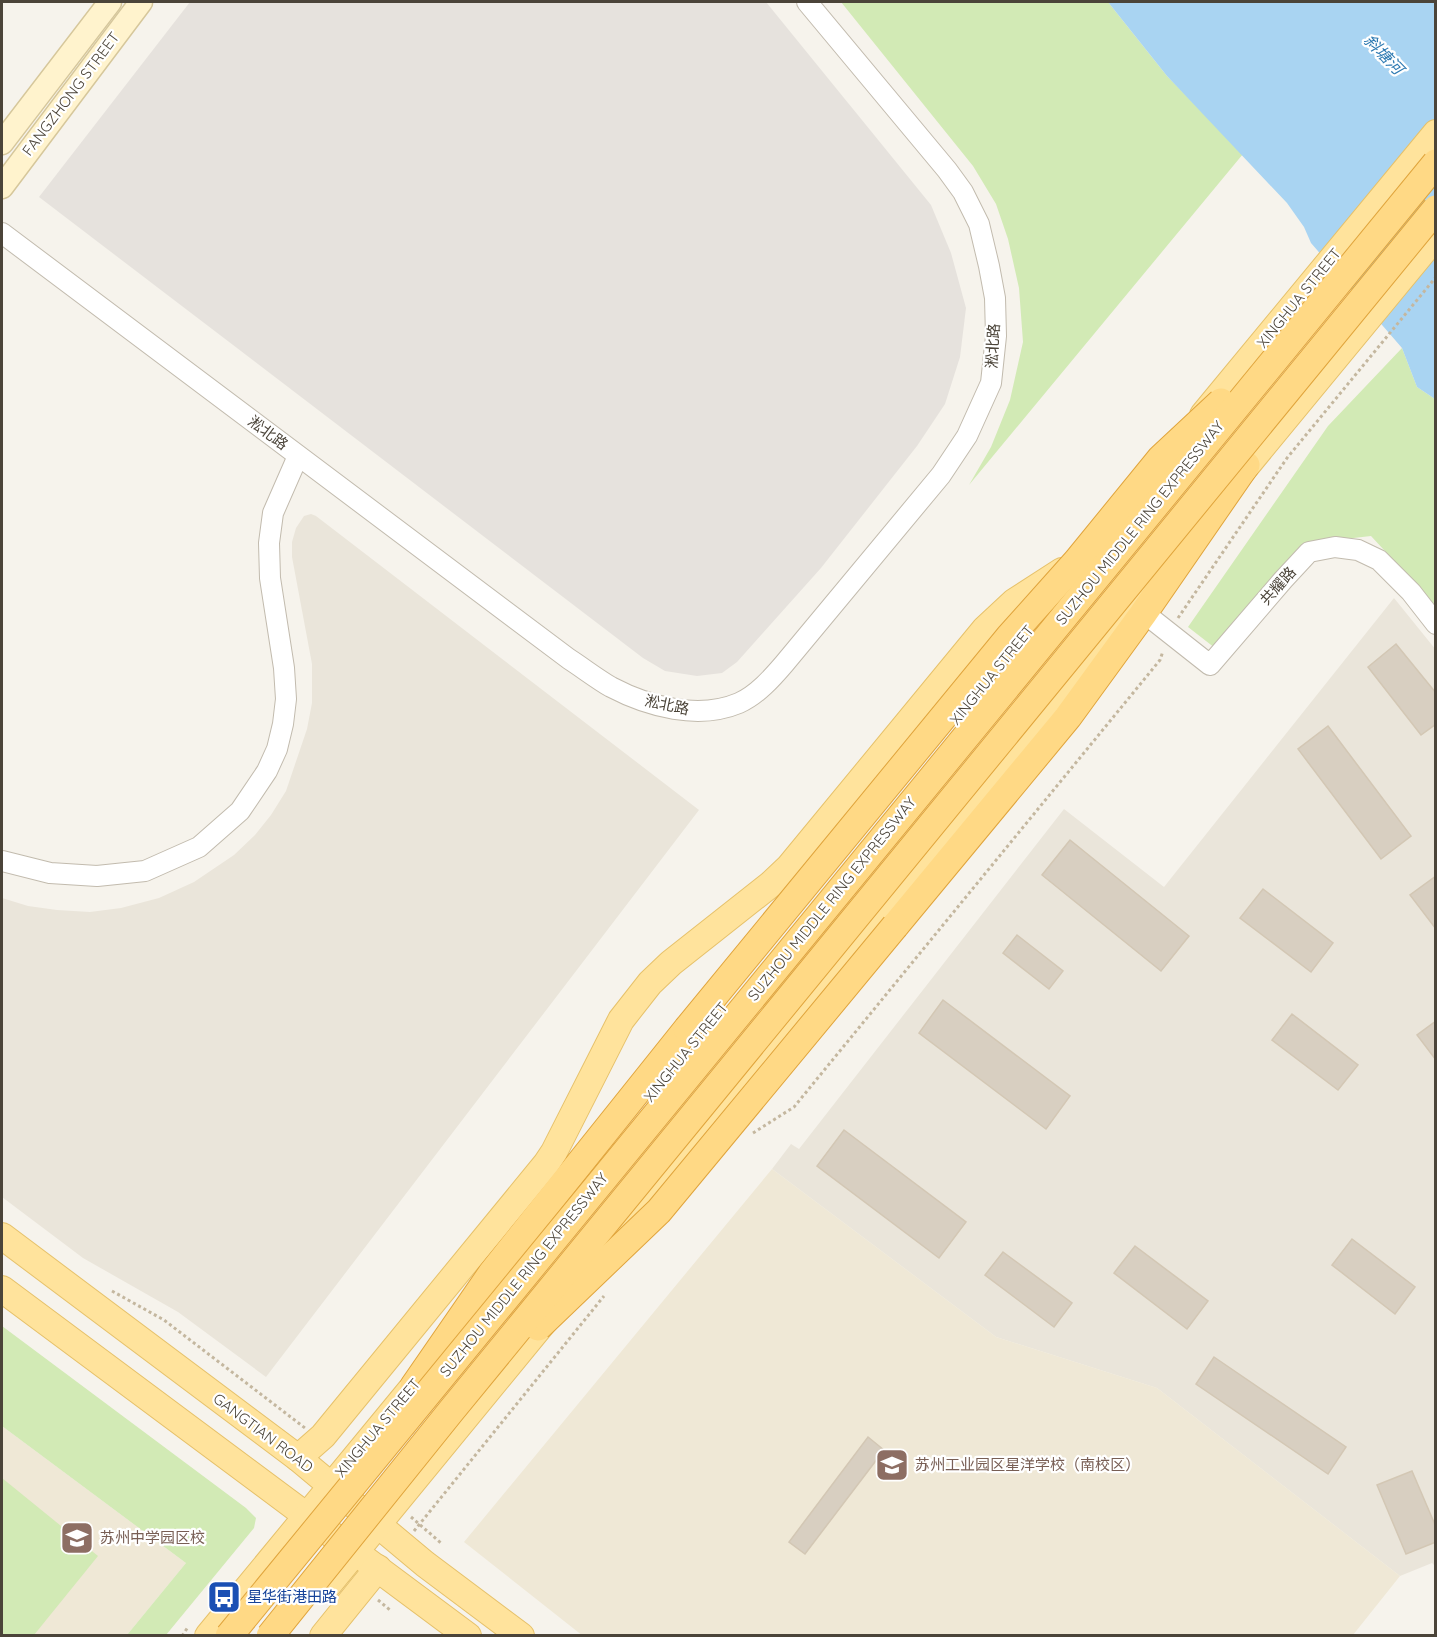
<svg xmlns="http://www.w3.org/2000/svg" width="1437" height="1637" viewBox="0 0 1437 1637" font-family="Quicksand,'Noto Sans SC',sans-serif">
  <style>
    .residential { fill: #eae5da }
    .industrial { fill: #e6e2dd }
    .education { fill: #efe8d6 }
    .green { fill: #d2eab5 }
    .water { fill: #a9d4f2 }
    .building { fill: #d8cfc1; stroke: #d3c7b4; stroke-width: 1.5 }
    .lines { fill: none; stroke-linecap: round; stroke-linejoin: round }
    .tertiary-casing { stroke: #c2bbae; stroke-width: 22 }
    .secondary-casing { stroke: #d6c79b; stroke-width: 25 }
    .primary-casing { stroke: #e6c16a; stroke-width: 28 }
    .trunk-casing { stroke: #e0a43c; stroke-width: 29 }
    .path { stroke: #c4b79f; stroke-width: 3; stroke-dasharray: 3 3; stroke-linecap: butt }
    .tertiary { stroke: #fff; stroke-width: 20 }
    .secondary { stroke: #fff3cd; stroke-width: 22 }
    .primary { stroke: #ffe39c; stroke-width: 26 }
    .trunk { stroke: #ffd985; stroke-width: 27 }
    .trunk-bridge-casing { stroke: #e0a43c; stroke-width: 29; stroke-linecap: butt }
    .trunk-bridge { stroke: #ffd985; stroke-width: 27 }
    .labels { text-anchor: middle; stroke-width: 4.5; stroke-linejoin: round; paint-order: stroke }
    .street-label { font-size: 15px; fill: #4b4439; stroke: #fff }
    .education-label { font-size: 15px; fill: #785e54; stroke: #fff; text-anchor: start }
    .transit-label { font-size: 15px; fill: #164399; stroke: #fff; text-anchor: start }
    .water-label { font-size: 16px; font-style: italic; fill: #2e7ab2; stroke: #fff }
  </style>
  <rect width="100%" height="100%" fill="#f6f3ec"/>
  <g class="residential">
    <polygon points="311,514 316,516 699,810 266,1377 178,1312 83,1258 2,1197 2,898 28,906 57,910 90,912 121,908 159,898 194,882 234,855 255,835 271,815 286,791 307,729 312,703 312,664 292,557 292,542 296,528 304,516"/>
    <polygon points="1394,598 1436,650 1435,1566 1432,1563 1400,1576 1157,1388 996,1337 772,1169 791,1144 799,1149 1064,809 1164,887"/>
  </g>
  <polygon class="industrial" points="190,2 766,2 931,205 951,253 966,308 960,357 945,404 917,446 821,568 737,662 722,673 697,676 665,671 643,658 39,197"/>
  <g class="education">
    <polygon points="772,1169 996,1337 1157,1388 1400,1576 1353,1635 583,1636 464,1542"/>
    <polygon points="2,1426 186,1563 127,1635 2,1635"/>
  </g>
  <g class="green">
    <polygon points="841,2 1108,2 1167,76 1243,154 969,485 991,447 1010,400 1023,342 1019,288 1008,239 996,204 973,166"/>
    <polygon points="1402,348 1417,387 1435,399 1435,605 1371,536 1310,543 1215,648 1188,627 1328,426"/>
    <polygon points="2,1326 246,1508 256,1518 254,1528 166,1635 127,1635 186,1563 2,1426"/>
    <polygon points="2,1478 98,1556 34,1635 2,1635"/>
  </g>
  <polygon class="water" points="1108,2 1435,2 1435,399 1417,387 1402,348 1311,243 1304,227 1287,203 1167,76"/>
  <g class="building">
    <polygon points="1396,644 1436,693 1436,724 1421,735 1368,667"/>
    <polygon points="1328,726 1411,836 1381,859 1298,749"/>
    <polygon points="1070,840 1189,936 1161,971 1042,875"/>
    <polygon points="1436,876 1436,929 1410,895"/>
    <polygon points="1263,889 1333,943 1311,972 1240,918"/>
    <polygon points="1017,935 1063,971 1049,989 1003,953"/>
    <polygon points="943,1000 1070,1096 1046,1129 919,1033"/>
    <polygon points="1292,1014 1358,1065 1338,1090 1272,1040"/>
    <polygon points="1436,1021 1436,1060 1417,1035"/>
    <polygon points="844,1130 966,1222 939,1258 817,1166"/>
    <polygon points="1352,1239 1415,1287 1395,1314 1332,1265"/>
    <polygon points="1135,1246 1208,1301 1187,1329 1114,1273"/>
    <polygon points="1003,1252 1072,1303 1054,1327 985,1275"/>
    <polygon points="1214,1357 1346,1447 1328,1474 1196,1384"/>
    <polygon points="868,1437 884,1450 805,1554 789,1542"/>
    <polygon points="1412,1471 1436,1527 1436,1542 1406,1554 1377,1485"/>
  </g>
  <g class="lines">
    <g class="tertiary-casing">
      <g id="tertiary">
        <path d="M2,233L569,659C583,668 597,679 611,687C649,707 699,720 739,703C757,695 772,678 784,664L941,475L967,436L991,383L996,336L995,298L989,266L979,224L963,192L947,170L807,2"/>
        <polyline points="1134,605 1210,665 1283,580 1309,552 1335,547 1358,550 1379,560 1411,592 1436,624"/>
        <polyline points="2,861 50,873 97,876 145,871 199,847 240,811 267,771 277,749 283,724 286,699 284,668 270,578 269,543 273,513 298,456"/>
      </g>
    </g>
    <g class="secondary-casing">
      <g id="secondary">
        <polyline points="2,143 110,2"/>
        <polyline points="2,187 141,2"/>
      </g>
    </g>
    <g class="primary-casing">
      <g id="primary">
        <polyline points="1203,415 1436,133"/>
        <polyline points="1234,481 1436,236"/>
        <polyline points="2,1236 298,1458 425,1564 521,1636"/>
        <polyline points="592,1262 1164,565"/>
        <polyline points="2,1289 468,1636"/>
        <polyline points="298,1458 323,1436 546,1164 554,1152 621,1020 650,983 671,963 771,884 789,867 985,629 1014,602 1062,571"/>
        <polyline points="324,1590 552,1312"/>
        <polyline points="208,1636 427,1370"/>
        <polyline points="323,1636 378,1568"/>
      </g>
    </g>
    <g class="trunk-casing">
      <g id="trunk">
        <polyline points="895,926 1068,717 1143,614 1246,465"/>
        <polyline points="414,1386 492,1273 687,1029"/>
      </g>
    </g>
    <g class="path">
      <polyline points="1178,618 1287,458 1436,277"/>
      <polyline points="753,1133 794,1107 1160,660 1163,651"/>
      <polyline points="112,1291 164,1320 305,1428"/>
      <polyline points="411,1517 441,1543"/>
      <polyline points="414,1531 604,1296"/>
      <polyline points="378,1600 390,1610"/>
      <polyline points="182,1636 188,1627"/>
    </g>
    <use href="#tertiary" class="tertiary"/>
    <use href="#secondary" class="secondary"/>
    <use href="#primary" class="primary"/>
    <use href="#trunk" class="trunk"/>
    <g class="trunk-bridge-casing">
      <g id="trunk-bridge">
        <polyline points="687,1029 1009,637 1077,561 1161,458 1221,402"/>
        <polyline points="538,1327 659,1211 895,926"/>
        <polyline points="229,1636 1436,163"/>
        <polyline points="270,1636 451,1411 1436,209"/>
      </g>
    </g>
    <use href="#trunk-bridge" class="trunk-bridge"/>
  </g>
  <defs>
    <g id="school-square" transform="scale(1.725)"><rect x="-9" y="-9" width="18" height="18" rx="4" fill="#8d6e63" stroke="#fff"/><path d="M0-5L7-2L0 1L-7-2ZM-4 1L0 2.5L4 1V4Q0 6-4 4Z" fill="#fff"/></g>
    <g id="bus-square" transform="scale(1.725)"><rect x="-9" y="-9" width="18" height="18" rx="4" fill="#1a4fb4" stroke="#fff"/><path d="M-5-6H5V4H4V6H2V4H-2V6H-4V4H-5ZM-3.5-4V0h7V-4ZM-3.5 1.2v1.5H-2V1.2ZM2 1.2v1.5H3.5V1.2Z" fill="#fff"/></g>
  </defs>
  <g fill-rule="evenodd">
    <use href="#school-square" x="892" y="1465"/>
    <use href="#school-square" x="77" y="1538"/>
    <use href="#bus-square" x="224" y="1597"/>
  </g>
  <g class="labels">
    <g class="street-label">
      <text transform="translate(71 94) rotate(-53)" y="5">FANGZHONG STREET</text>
      <text transform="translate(1299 298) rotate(-51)" y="5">XINGHUA STREET</text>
      <text transform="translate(993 346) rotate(-87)" y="5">淞北路</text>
      <text transform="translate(268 433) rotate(37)" y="5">淞北路</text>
      <text transform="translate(1140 523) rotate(-51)" y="5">SUZHOU MIDDLE RING EXPRESSWAY</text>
      <text transform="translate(1278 586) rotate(-48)" y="5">共耀路</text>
      <text transform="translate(992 675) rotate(-51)" y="5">XINGHUA STREET</text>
      <text transform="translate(667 705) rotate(12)" y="5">淞北路</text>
      <text transform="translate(832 899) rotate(-51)" y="5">SUZHOU MIDDLE RING EXPRESSWAY</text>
      <text transform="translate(686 1052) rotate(-51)" y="5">XINGHUA STREET</text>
      <text transform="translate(524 1275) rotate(-51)" y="5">SUZHOU MIDDLE RING EXPRESSWAY</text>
      <text transform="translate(378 1428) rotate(-50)" y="5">XINGHUA STREET</text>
      <text transform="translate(263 1433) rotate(37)" y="5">GANGTIAN ROAD</text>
    </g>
    <g class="education-label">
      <text x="915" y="1470">苏州工业园区星洋学校（南校区）</text>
      <text x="100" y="1543">苏州中学园区校</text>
    </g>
    <g class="transit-label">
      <text x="247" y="1602">星华街港田路</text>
    </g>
    <g class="water-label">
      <text transform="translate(1384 54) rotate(46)" y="6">斜塘河</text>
    </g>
  </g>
  <rect width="1437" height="1637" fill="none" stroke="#4b4439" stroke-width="6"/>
</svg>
